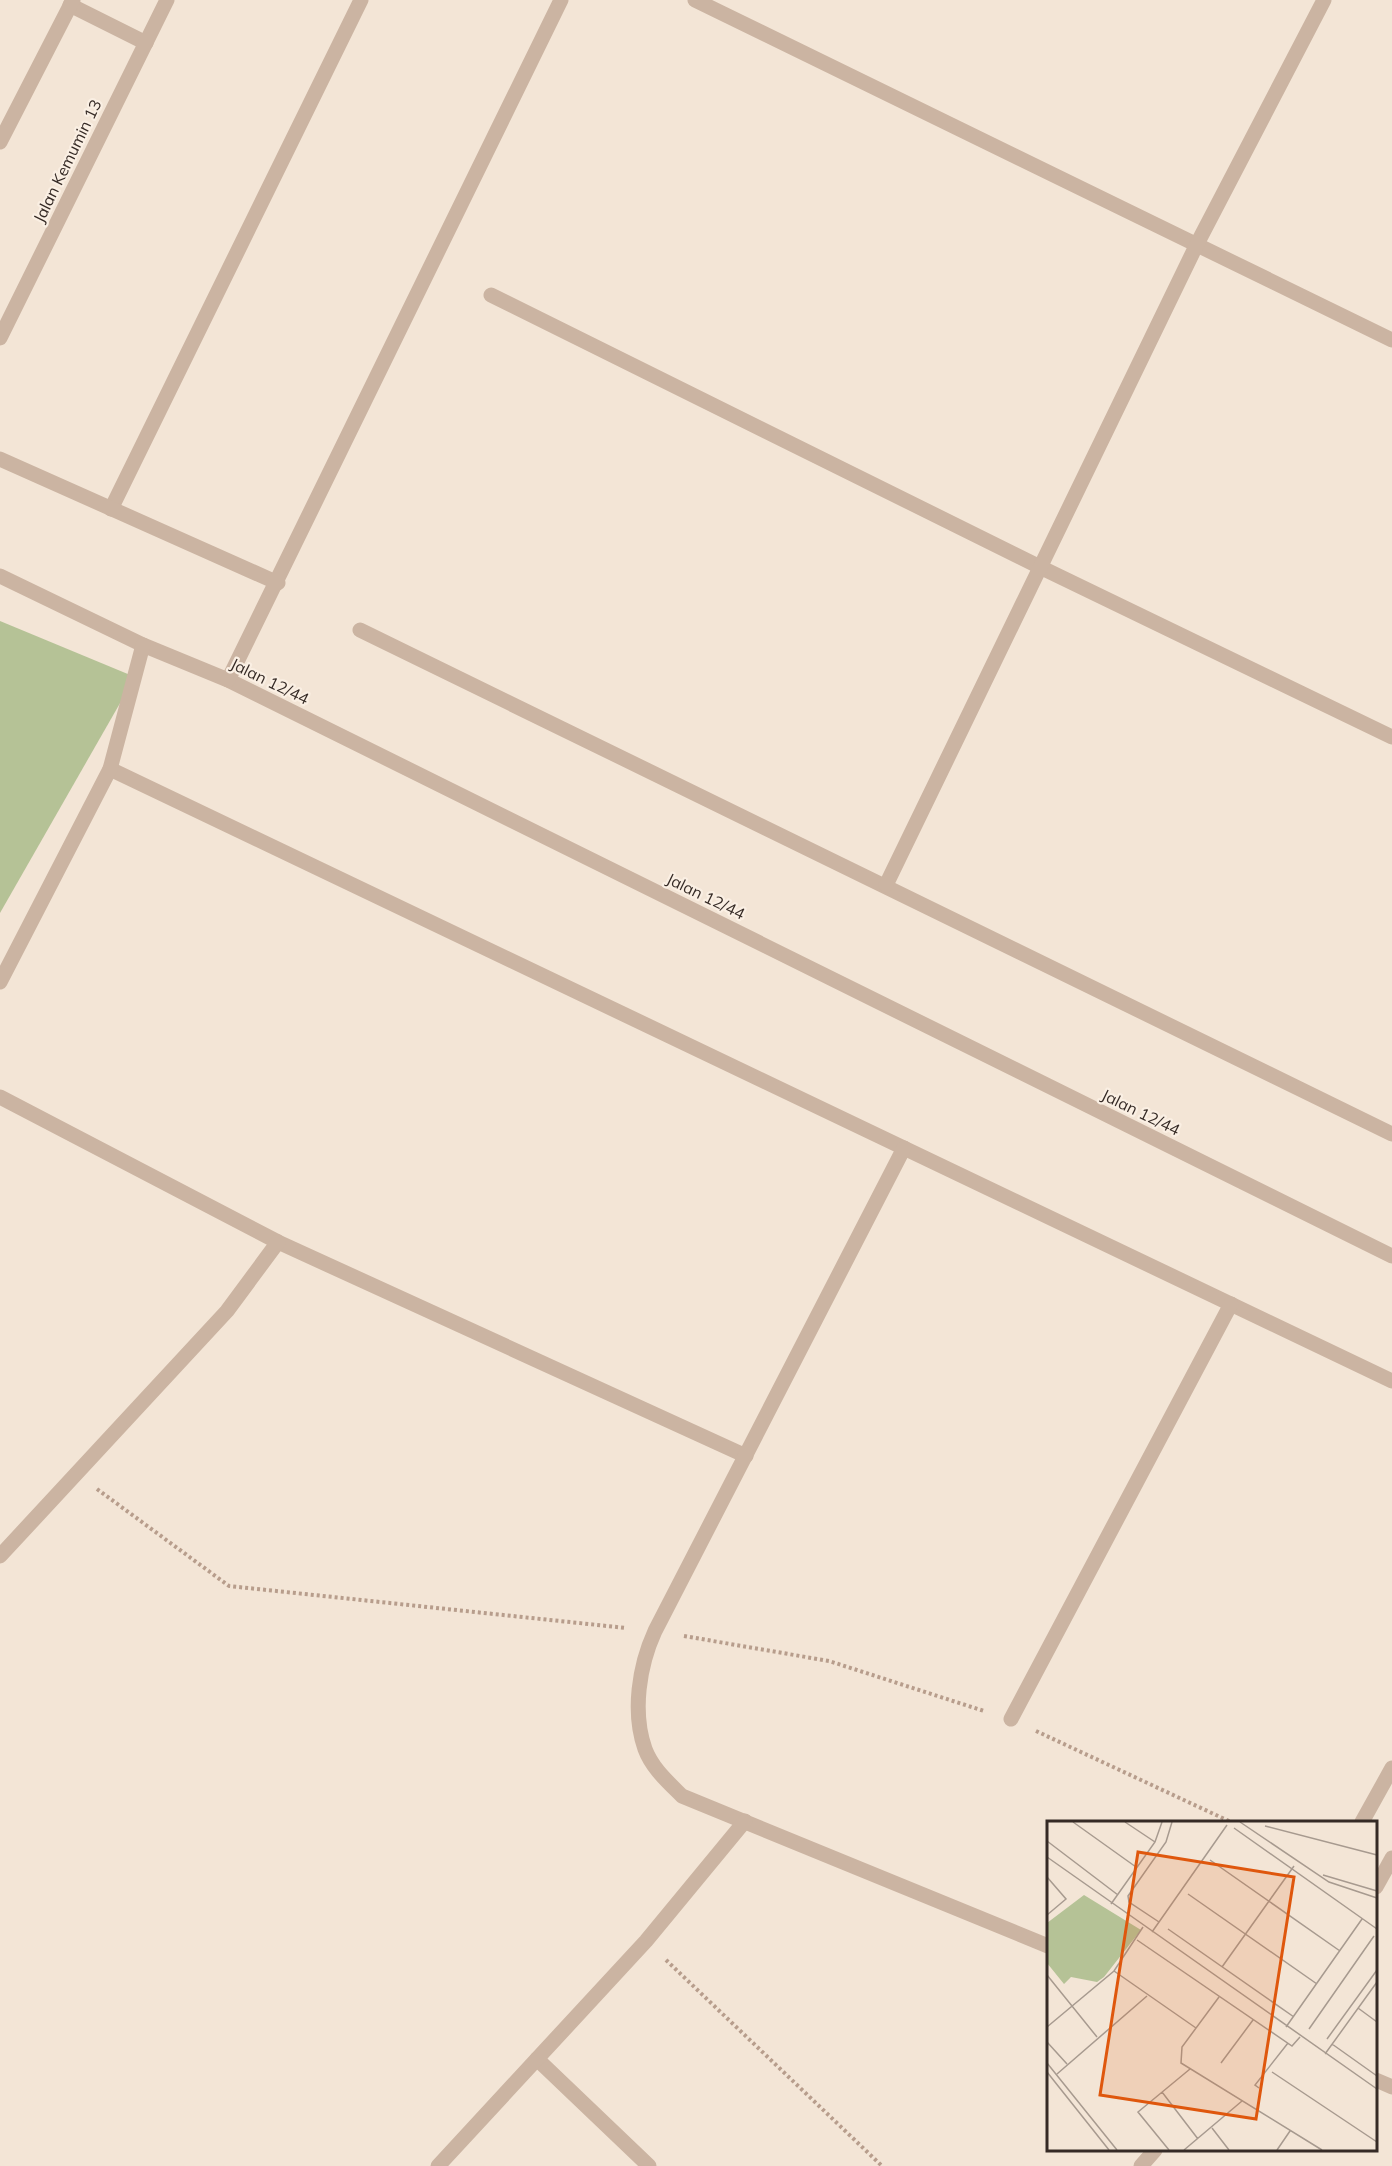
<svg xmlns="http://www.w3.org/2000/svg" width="1392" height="2166" viewBox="0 0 1392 2166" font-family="Mulish,sans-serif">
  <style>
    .green { fill: #b5c296 }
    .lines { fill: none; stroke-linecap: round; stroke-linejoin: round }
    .path { stroke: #b79d8c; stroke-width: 4; stroke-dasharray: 3 3; stroke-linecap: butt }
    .service { stroke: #cbb4a2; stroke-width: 15 }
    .minor { stroke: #cbb4a2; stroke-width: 15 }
    .labels { text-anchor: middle; stroke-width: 4.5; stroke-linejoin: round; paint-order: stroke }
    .street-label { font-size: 16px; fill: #352a25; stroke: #faefe3 }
    .inset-road { fill: none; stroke: #a79a8f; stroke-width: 1.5 }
    .view { fill: #df570d; fill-opacity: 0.15; stroke: #df570d; stroke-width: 3 }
    .inset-edge { fill: none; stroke: #352a25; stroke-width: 3 }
  </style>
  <rect width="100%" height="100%" fill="#f3e5d6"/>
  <polygon class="green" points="0,621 135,677 0,913"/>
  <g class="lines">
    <g class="path">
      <polyline points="97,1489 229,1586 626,1628"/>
      <polyline points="684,1636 829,1661 984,1711"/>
      <polyline points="1036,1731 1231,1822"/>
      <polyline points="666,1960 882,2166"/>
    </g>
    <g class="service">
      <polyline points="111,509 361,0"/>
      <polyline points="1376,1887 1392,1858"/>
    </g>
    <g class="minor">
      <polyline points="695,0 1392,340"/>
      <polyline points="70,5 146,43"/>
      <polyline points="0,142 73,0"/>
      <polyline points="491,295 1042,568 1392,737"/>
      <polyline points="0,338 167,0"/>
      <polyline points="0,459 278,583"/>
      <polyline points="0,576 143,645 228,680 1392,1256"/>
      <polyline points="360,630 1392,1134"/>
      <polyline points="228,680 561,0"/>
      <polyline points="110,769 1392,1381"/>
      <polyline points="886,885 1197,244 1324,0"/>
      <polyline points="0,982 110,769 143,645"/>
      <polyline points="0,1097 278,1242 746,1456"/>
      <path d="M904,1148L655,1631C639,1666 632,1712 645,1749C652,1768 668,1782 682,1796L1048,1946"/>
      <polyline points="0,1556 227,1311 278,1242"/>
      <polyline points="1011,1719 1231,1304"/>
      <polyline points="1362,1822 1392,1768"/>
      <polyline points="537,2059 649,2166"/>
      <polyline points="1376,2080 1392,2087"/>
      <polyline points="438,2166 646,1941 745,1821"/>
      <polyline points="1141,2166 1155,2150"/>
    </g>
  </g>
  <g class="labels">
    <g class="street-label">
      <text transform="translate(67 161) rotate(-64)" y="6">Jalan Kemumin 13</text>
      <text transform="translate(270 681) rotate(26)" y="6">Jalan 12/44</text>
      <text transform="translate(706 896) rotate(26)" y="6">Jalan 12/44</text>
      <text transform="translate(1141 1112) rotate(26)" y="6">Jalan 12/44</text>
    </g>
  </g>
  <g transform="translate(1047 1821)">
    <rect width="330" height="330" fill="#f3e5d6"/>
    <path d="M37,74L94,109L57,156L50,161L24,156L17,163L0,142V102Z" fill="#b5c296"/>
    <path class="inset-road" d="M26,1L89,46M78,1L108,21M193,1L282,61L330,77M218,5L330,34M187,7L330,108M0,20L71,74M0,36L330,268M163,39L293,130M276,54L330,70M0,56L19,78L0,94M141,73L270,163M64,83L108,21L115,1M112,101L82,81L81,75L119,21L125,1M121,108L247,196M105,111L180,4M90,119L245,225L253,216M175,146L247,45M67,150L149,207M0,154L50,216M172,176L135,226L134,242L275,329M311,187L330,201M0,206L67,150L96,106M239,206L315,98M262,208L327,115M280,218L330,149M0,221L20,243M285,223L330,255M278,233L330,161M0,242L70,329M174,242L206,199M0,251L62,329M225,251L330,321M10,253L100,175M212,267L208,264L241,222M115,271L151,318M165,307L182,329M122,329L91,291L143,248M137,329L195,280M230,329L243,310"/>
    <path class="view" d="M91,31L247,56L209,298L53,274Z"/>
    <rect width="330" height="330" class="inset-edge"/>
  </g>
</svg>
